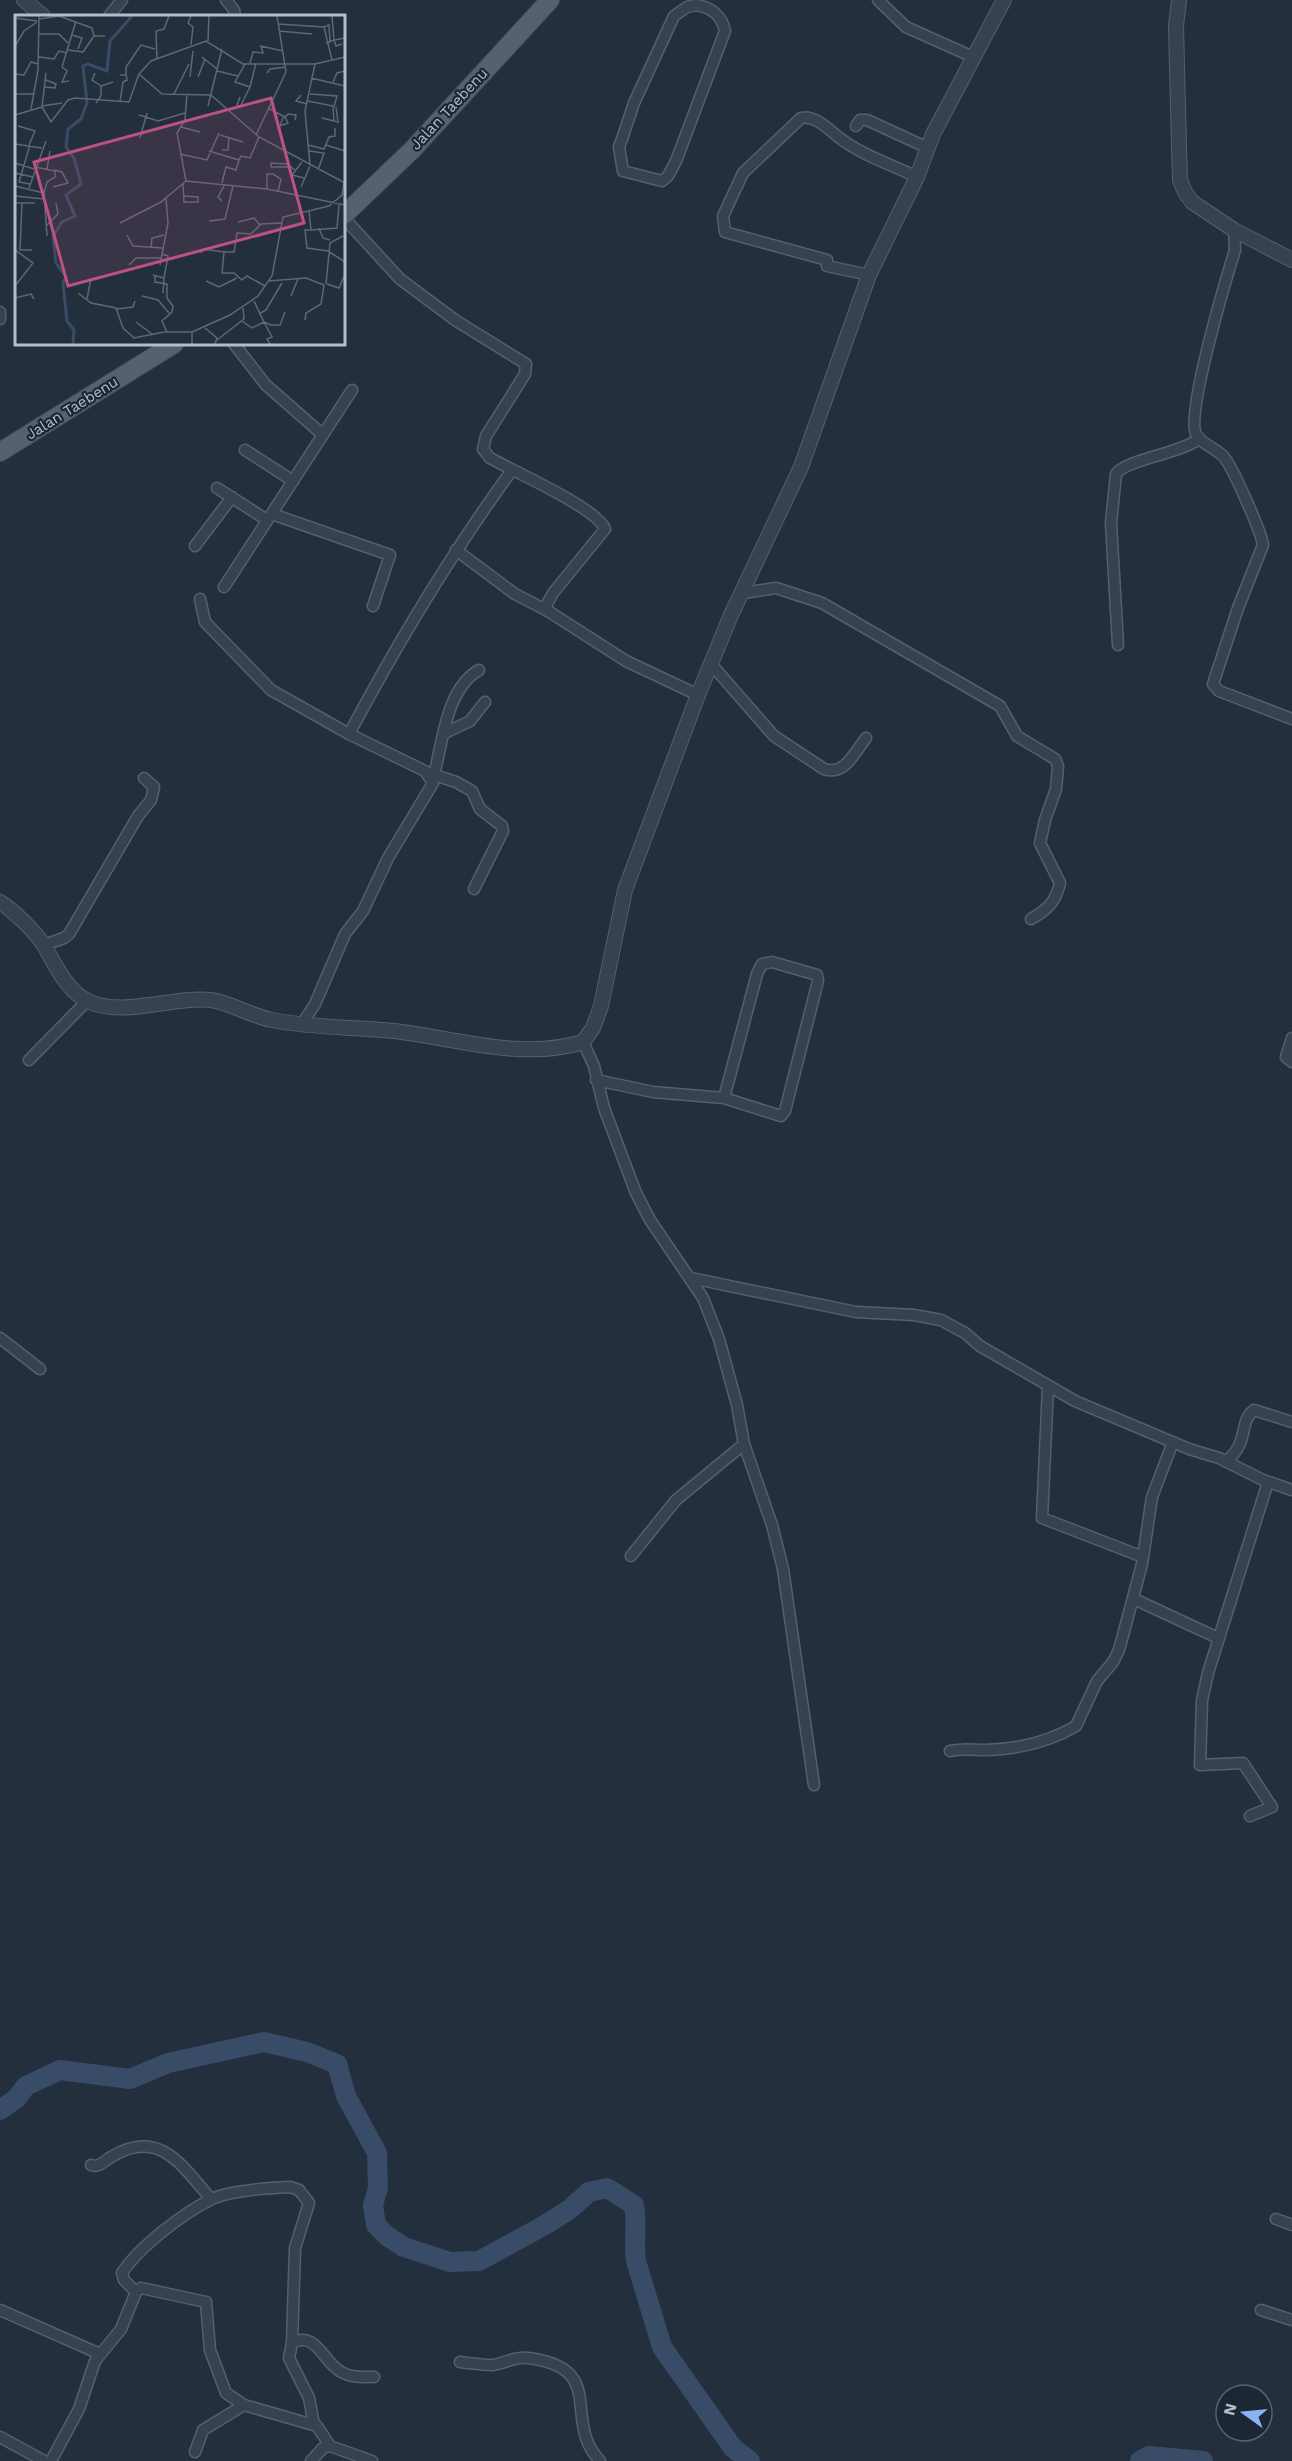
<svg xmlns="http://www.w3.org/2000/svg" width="1292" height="2461" viewBox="0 0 1292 2461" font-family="'Work Sans',sans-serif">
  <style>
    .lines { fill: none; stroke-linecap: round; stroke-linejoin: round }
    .river { stroke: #394c67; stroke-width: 20 }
    .minor-casing { stroke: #565f6c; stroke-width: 13 }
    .tertiary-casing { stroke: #565f6c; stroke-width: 16 }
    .primary-casing { stroke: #414a57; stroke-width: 20 }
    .minor { stroke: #38414e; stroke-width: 10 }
    .tertiary { stroke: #38414e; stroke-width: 14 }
    .primary { stroke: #56606e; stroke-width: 18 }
    .labels { text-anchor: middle; stroke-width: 4.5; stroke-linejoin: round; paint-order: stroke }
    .street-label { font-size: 15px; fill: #b4bcc9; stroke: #1d2633 }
    .inset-river { fill: none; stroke: #394c67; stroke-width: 3 }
    .inset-road { fill: none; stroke: #5e6776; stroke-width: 1.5 }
    .view { fill: #bd5182; fill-opacity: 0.15; stroke: #bd5182; stroke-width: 3 }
    .inset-edge { fill: none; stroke: #b4bcc9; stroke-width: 3 }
  </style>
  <rect width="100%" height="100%" fill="#242f3e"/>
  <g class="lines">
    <g class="river">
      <path d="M0,2110L16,2099L26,2086L60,2070L130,2079L168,2063L264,2042L307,2052L337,2064L346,2096L377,2153L378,2188L373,2205L376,2225L387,2236L404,2247L450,2262L479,2261L545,2225L570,2209L589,2192L607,2188L634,2205C638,2224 633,2242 636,2261L662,2347L733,2448L750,2461"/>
      <polyline points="1140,2461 1149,2456 1203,2461"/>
    </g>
    <g class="minor-casing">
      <g id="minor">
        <polyline points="226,0 234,10 235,16"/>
        <polyline points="878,0 906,27 973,57"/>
        <path d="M696,5C711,7 722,16 725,31L676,161L668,176L662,181L623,171L619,147L623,136L634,103L674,16L687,7Z"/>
        <polyline points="109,16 122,0"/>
        <polyline points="856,126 860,120 867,120 928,148"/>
        <path d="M344,218L400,279L455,320L526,364L525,374L486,436L483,449L490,458C513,471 597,508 605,529L553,593L546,606L548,611L626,661L698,695"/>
        <path d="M1234,230L1235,250C1226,279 1186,413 1196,434C1202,445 1216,448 1224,457C1233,468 1261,531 1263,545L1238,608L1213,684L1219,691L1292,719"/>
        <path d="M869,275L827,266V260L725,232L723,216L743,173L801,118C815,114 830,131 841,139C864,156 892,165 917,177"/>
        <polyline points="0,312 0,319"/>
        <polyline points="234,344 266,385 323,435"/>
        <polyline points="245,450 293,481"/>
        <polyline points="217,488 267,520"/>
        <polyline points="272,514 390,555 373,606"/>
        <polyline points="195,546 232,497"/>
        <polyline points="456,550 515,594 548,611"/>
        <polyline points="224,587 352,390"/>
        <path d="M743,593L776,588L822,603L1000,706L1017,736L1055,759L1058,766L1056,789L1045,820L1040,843L1060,883C1056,902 1047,910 1031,919"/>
        <polyline points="200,599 205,622 271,690 349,734 425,771 433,783 388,858 363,911 345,934 315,1004 302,1024"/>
        <path d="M1118,645L1111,523L1116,474C1127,459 1179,454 1199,439"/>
        <path d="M712,665L774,736L824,769C845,776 854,753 866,738"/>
        <polyline points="445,733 470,721 485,702"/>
        <path d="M349,734C398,642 451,554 512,470"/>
        <polyline points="428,773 456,782 472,791 480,809 502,826 503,831 474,889"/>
        <path d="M434,775C443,741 446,689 479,670"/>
        <polyline points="44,945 64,938 69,934 138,816 151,800 154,787 144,778"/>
        <polyline points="1292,1038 1286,1057 1292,1062"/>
        <polyline points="583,1042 594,1066 604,1108 636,1193 650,1220 703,1298 719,1339 737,1405 744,1444 772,1525 783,1569 814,1785"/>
        <polyline points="29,1060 87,1001"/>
        <polyline points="596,1080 653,1092 724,1098 781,1116 785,1111 818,981 817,975 772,962 762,964 757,974 724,1098"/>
        <polyline points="691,1278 856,1312 914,1315 941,1320 965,1333 980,1346 1075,1401 1189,1449 1219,1458 1263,1480 1292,1490"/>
        <polyline points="0,1338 40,1369"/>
        <polyline points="1048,1387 1042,1518 1143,1557"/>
        <path d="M1226,1461C1250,1443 1238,1422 1254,1410L1292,1422"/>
        <polyline points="631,1556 676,1500 744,1444"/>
        <polyline points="1134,1599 1218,1638"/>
        <path d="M950,1751C963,1748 973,1750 987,1750C1018,1749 1049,1742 1076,1726L1097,1681L1113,1662L1119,1650L1142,1564L1152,1497L1173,1442"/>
        <polyline points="1250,1816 1272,1807 1243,1763 1200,1765 1202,1700 1208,1673 1268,1482"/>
        <path d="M91,2165C99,2168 104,2161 111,2157C160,2127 183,2167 211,2199"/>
        <polyline points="1276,2219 1292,2225"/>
        <path d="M136,2292L124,2280L122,2273C139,2247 183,2213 212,2199C231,2190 268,2188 290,2187L299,2190L309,2203L295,2248L292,2343"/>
        <polyline points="0,2310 100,2354"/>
        <polyline points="1261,2310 1292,2320"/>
        <path d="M460,2362C470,2363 482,2365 492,2365C505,2364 514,2356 528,2358C609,2368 561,2420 600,2461"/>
        <path d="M314,2425L309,2398L289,2358L292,2343C315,2331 322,2358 337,2369C348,2378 360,2377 374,2377"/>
        <polyline points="0,2437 44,2461"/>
        <polyline points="195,2452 203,2430 244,2405"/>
        <polyline points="51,2461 79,2409 95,2361 121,2329 136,2292 141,2288 206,2302 210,2350 226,2393 244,2405 317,2426 330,2446"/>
        <polyline points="311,2461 323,2448 330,2446 372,2461"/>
      </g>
    </g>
    <g class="tertiary-casing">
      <g id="tertiary">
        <polyline points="24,0 43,16"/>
        <polyline points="1179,0 1176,26 1179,147 1180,180 1185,192 1192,202 1234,230 1292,260"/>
        <path d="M0,902C15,912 35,931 45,947C56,966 68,993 90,1002C124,1017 173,996 211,1000C231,1003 251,1016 272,1020C312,1028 354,1027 394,1031C456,1038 521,1061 583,1042L593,1028L601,1006L625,890L698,695L731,615L801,467L869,275L917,177L933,134L1004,0"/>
      </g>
    </g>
    <g class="primary-casing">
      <g id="primary">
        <polyline points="344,215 412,150 550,0"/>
        <polyline points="0,452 174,344"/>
      </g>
    </g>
    <use href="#minor" class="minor"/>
    <use href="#tertiary" class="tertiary"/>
    <use href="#primary" class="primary"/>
  </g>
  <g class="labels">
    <g class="street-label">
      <text transform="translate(449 109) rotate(-47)" y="5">Jalan Taebenu</text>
      <text transform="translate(72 408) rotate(-32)" y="5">Jalan Taebenu</text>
    </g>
  </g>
  <g transform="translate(15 15)">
    <rect width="330" height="330" fill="#242f3e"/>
    <path class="inset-river" d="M58,329L59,315L52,306L48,268L51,262L41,248L38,221L47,207L60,201L51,180L66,169L59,143L51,132L53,114L66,104L72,88L68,51L73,49L92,56L95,26L117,1"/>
    <path class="inset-road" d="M176,1L173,8L178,12L176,30M0,3L22,6M24,4L44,1L77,13M263,9L309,12L317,45M309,12L314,10L315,26M77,13L79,21H90M264,16L297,19M23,19H44L53,28M57,20L67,23L63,34M193,26L194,1M311,28L319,25L317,1M327,29L321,31L319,25L330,23M0,31L9,16L22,7M53,35L68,37L79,21M24,42L39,44L44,36L52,38M187,42L202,54M142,44L141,16L149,14L154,1M235,48L238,37L248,38L246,31L268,36M47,52L61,6M47,52L52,56L47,67L54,66M202,56L223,61M80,58L77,65L86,71M252,58L255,54L271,52M0,59L9,60L16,47L23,49M124,59L136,46L191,26L228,49H300L330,42M124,59L147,79L196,80L244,122L330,168M105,60H111L112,65L108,67L105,87M111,60V52L126,30L140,34M175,62L178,36M183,62L190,44M296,63L330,71M318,67L322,58L330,56M30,72L40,73L41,69L31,65M235,72L241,48M0,79H19M159,79L174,49M172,79L170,105L162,118L171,166L252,174L330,190M295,79L322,81L319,92M286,80L281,86L292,89M225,82L222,90L225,92L235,72L220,67L230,49M293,86L318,91L319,107M81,88L86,81V71L98,67M27,91L47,88M193,91L207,34M27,92L31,58M253,93L270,102L273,108L265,111L267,105L268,103L270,102L273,99L281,100L280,105M16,94L23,55L24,1M0,100L27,92L36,107L53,85L60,83L114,87L124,59M124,100L143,106L170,98M307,103L323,107L321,92M3,111L20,116L14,130M166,112L185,117M205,120L228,127M241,120L271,57L262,1M125,123L132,98M0,129L27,133M15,130L4,167L15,169M293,130L309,134L314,122L320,121V113M311,130L330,136M207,135H213L214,123M194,136L224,145L226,141L235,143L244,122M294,136L309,138L303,155M165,139L192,145L204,118M287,147L277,160L289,163M0,148L19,154M295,150L290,96L300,49M20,152L40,156V162L32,167L29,178M273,152H256V148L272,149L280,155M32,154L35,136M0,158L18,162M207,168L211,152L221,155L224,145M168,169L169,187H183V182L169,181M0,171L29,178L32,221M38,172L53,168L47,157L39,155M286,172L295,151M14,173L31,126M252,174V159H258L266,164L263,176M0,181L29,184M207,186L203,182L210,169M0,188H20M7,188L5,235H17M294,196L296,215L322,213L324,190M194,206L210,204L218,171M223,207L239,203L245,210M105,208L146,187L171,166M31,211L43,199L41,188M304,213L308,223L315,225M296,215H290L292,233L313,236L330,247M112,220L118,231L148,233M136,233L137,223L149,220M0,235L18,248L0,271M186,238L188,234L209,237M147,239L153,241L149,263M114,250L121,243H146M145,250L153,208L151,183M138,260L149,263L148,278M140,261V267L152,269V283L158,291L157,297L147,306L152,317M191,266L204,272L222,263M254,266L291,263L309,270L306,289L291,298L290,305M311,269L315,228L328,221M312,269L324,273L330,259M250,271L232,261L227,265L219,258H207L209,237H219L222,218L236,219L246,209L266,208M63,278L76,288L101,293L108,313L119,323L149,317H177M127,281L143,285L154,298M276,281L283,264M0,283L16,279L19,284M72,284L76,263M239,286L249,307L256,310H265L270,297M102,294L118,292L120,286M244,299L251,295L267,268M227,306L237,313L249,307L257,322L252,324L255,329M121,307L137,319M190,313L202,323L200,329M202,325L229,304L228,293M177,329V317L215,300L243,281L257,261L268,202L314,191L327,180L329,168"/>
    <path class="view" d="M256,83L289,208L53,271L19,147Z"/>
    <rect width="330" height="330" class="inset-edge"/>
  </g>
  <g transform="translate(1244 2413) rotate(285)"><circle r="28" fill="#1d2633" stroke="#59626f" stroke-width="1.5"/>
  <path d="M0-4.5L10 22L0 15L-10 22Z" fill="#8ab4f8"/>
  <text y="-9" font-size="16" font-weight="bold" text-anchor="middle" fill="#b4bcc9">N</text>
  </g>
</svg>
